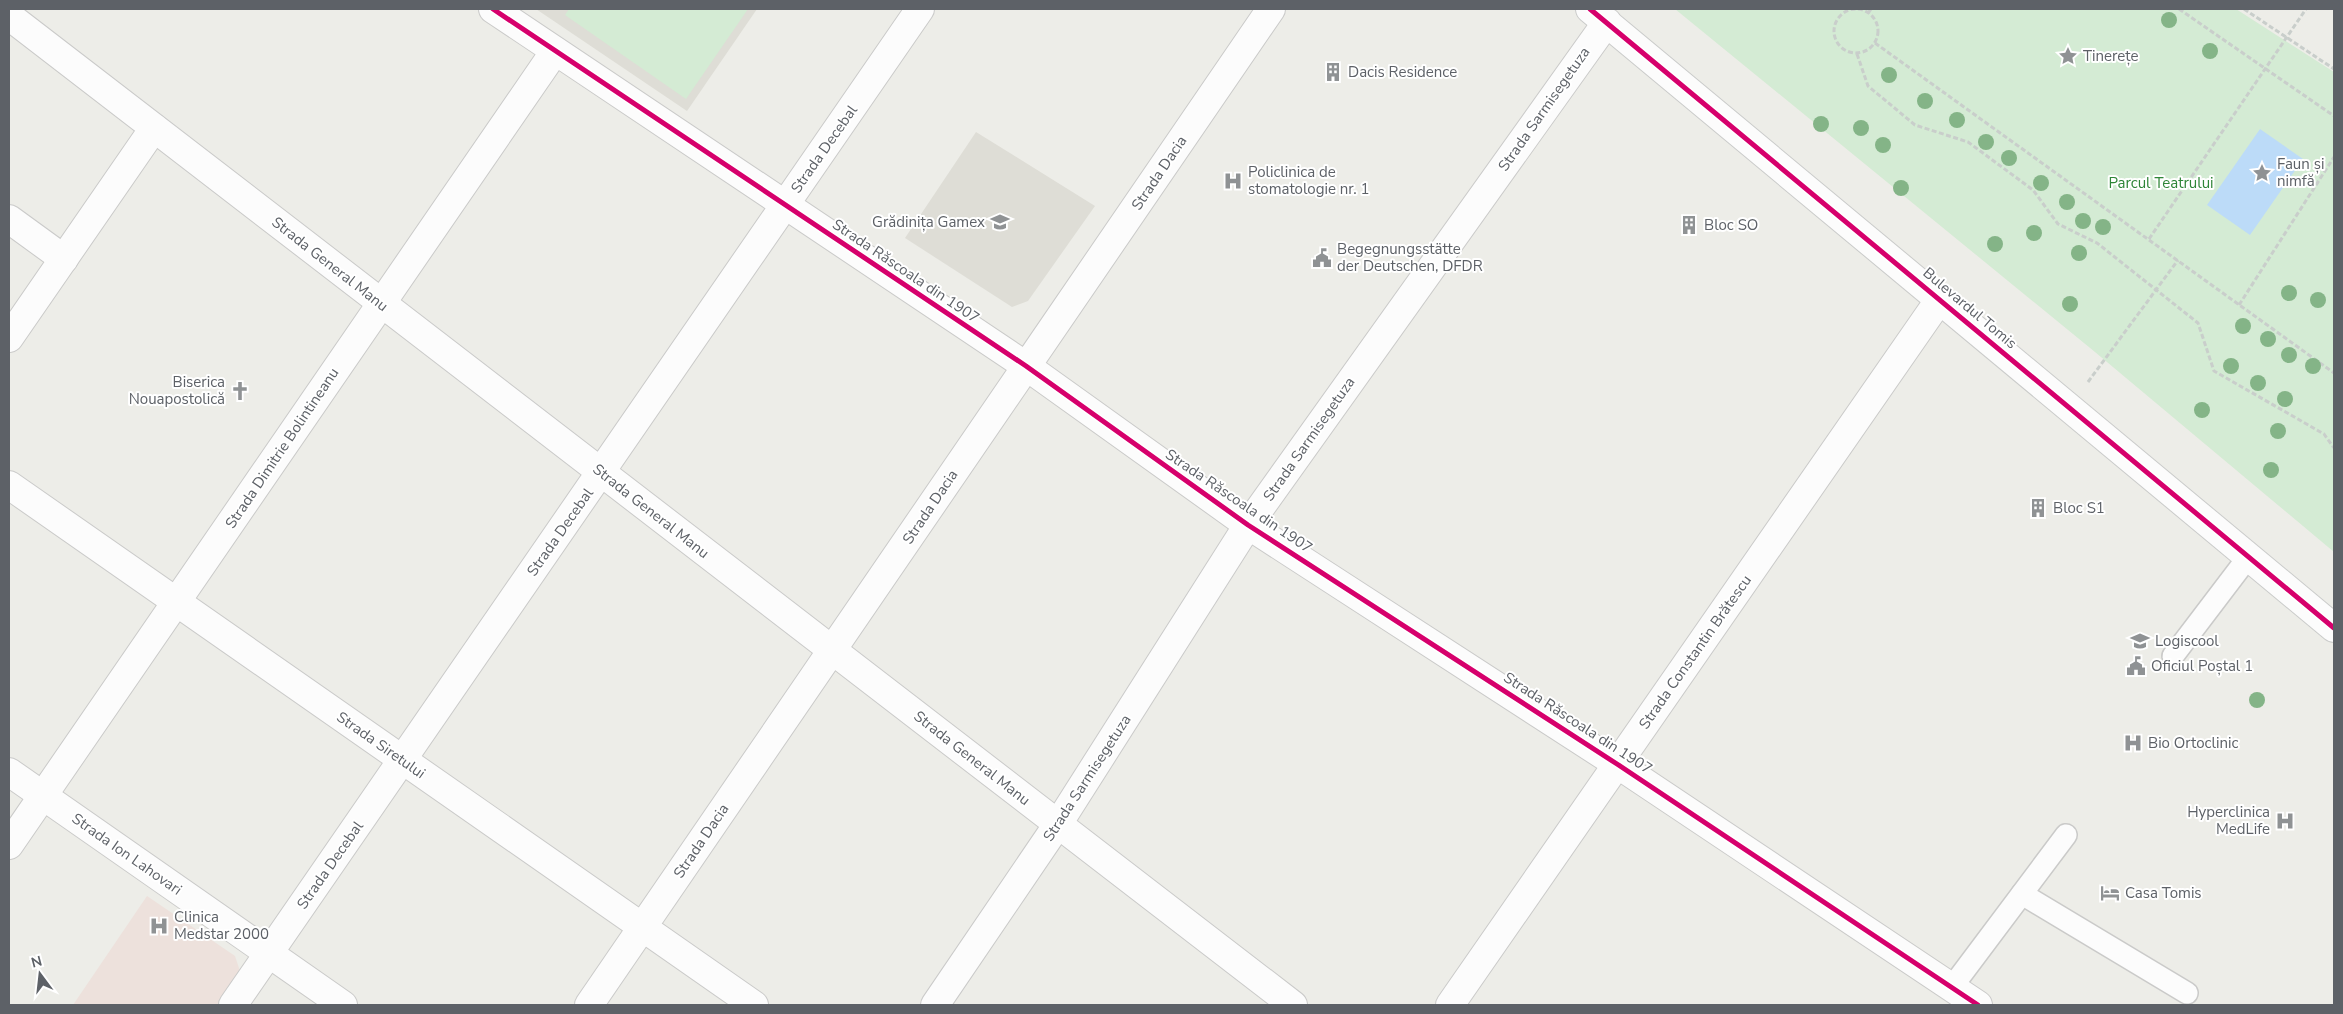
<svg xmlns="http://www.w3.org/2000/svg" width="2343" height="1014" viewBox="0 0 2343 1014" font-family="'Nunito Sans',sans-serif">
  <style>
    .education { fill: #deddd6 }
    .medical { fill: #ede1dc }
    .green { fill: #d4ebd4 }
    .water { fill: #bcdbf8 }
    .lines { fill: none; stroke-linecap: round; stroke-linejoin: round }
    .service-casing { stroke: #cacac9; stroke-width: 24 }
    .minor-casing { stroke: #cacac9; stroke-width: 30 }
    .tertiary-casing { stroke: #cacac9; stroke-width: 30 }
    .secondary-casing { stroke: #cacbca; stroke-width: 30 }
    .path { stroke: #c9cecb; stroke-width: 3; stroke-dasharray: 5 2.5; stroke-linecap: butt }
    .service { stroke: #fcfcfc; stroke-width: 21 }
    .minor { stroke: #fcfcfc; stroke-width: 28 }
    .tertiary { stroke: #fcfcfc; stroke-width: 28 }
    .secondary { stroke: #fcfcfc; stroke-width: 28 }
    .cycleway-casing { stroke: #fff; stroke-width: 8 }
    .cycleway { stroke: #d6006c; stroke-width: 5 }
    .tree { fill: #84b487 }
    .labels { text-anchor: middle; stroke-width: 4; stroke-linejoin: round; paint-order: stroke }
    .poi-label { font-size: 15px; fill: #5d6167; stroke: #fff; text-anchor: start }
    .street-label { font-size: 15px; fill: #5d6167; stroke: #fff }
    .park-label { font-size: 15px; fill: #2e8537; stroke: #fff }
  </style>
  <rect width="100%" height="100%" fill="#edede8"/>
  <g class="education">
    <polygon points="536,9 757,9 687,111"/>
    <polygon points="976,132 1095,206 1028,301 1012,307 905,238"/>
  </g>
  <polygon class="medical" points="147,896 235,956 241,974 220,1005 73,1005"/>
  <g class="green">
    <polygon points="569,9 748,9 686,99 565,15"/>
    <polygon points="1675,9 2236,9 2334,72 2334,552 2095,352"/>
  </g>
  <polygon class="water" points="2260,129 2303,159 2250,235 2207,205"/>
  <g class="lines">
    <g class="service-casing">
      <g id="service">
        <polyline points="2173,656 2249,556"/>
        <polyline points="2022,894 2187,993"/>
        <polyline points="1952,987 2066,835"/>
      </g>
    </g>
    <g class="minor-casing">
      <g id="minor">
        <polyline points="9,16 1293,1005"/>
        <polyline points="9,219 64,259"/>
        <polyline points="9,338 154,128"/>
        <polyline points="9,485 754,1005"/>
        <polyline points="9,772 343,1005"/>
        <polyline points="9,845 555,51"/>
        <polyline points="233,1005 920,9"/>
        <polyline points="589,1005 1271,9"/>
        <polyline points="935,1005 1058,824 1248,525 1607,22"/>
        <polyline points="1450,1005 1940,299"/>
      </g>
    </g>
    <g class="tertiary-casing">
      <polyline id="tertiary" points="493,9 1026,366 1248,525 1617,764 1978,1005"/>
    </g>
    <g class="secondary-casing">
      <polyline id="secondary" points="1590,9 2334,628"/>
    </g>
    <g class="path">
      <circle cx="1856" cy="31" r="22"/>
      <polyline points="2179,9 2334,116"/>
      <polyline points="2244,9 2334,69"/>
      <polyline points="1868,13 1871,9"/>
      <polyline points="1875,43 2334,373"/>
      <polyline points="1857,54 1868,86 1915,125 1968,142 2033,190 2058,224 2097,243 2198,323 2214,371 2324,434 2334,448"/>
      <polyline points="2149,239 2306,9"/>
      <polyline points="2239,305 2334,157"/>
      <polyline points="2088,382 2178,260"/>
    </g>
    <use href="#service" class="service"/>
    <use href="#minor" class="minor"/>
    <use href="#tertiary" class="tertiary"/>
    <use href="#secondary" class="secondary"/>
    <g class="cycleway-casing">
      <g id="cycleway">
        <polyline points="493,9 1026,366 1248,525 1617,764 1978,1005"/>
        <polyline points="1590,9 2334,628"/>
      </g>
    </g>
    <use href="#cycleway" class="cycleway"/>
  </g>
  <g class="tree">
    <circle cx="2169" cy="20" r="8"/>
    <circle cx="2210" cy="51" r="8"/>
    <circle cx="1889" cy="75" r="8"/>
    <circle cx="1925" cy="101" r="8"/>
    <circle cx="1957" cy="120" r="8"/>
    <circle cx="1821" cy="124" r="8"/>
    <circle cx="1861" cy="128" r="8"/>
    <circle cx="1986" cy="142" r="8"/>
    <circle cx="1883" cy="145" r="8"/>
    <circle cx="2009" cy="158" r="8"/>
    <circle cx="2041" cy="183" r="8"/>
    <circle cx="1901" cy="188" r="8"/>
    <circle cx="2067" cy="202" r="8"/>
    <circle cx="2083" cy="221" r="8"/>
    <circle cx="2103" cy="227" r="8"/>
    <circle cx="2034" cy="233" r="8"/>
    <circle cx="1995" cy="244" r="8"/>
    <circle cx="2079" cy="253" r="8"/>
    <circle cx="2289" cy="293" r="8"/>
    <circle cx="2318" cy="300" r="8"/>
    <circle cx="2070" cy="304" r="8"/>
    <circle cx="2243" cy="326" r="8"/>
    <circle cx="2268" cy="339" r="8"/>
    <circle cx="2289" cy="355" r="8"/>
    <circle cx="2231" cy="366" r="8"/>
    <circle cx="2313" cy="366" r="8"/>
    <circle cx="2258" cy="383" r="8"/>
    <circle cx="2285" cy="399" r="8"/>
    <circle cx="2202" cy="410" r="8"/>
    <circle cx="2278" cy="431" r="8"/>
    <circle cx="2271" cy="470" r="8"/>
    <circle cx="2257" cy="700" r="8"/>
  </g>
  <defs>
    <g id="sight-bare" transform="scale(1.5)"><path d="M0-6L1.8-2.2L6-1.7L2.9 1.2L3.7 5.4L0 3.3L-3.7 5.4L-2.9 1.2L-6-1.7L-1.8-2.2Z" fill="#8f9294" stroke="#fff" stroke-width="2.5" paint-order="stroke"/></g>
    <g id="building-bare" transform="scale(1.5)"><path d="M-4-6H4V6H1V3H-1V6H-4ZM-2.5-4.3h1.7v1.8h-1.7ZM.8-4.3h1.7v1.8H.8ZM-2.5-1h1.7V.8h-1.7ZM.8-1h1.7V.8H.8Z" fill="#8f9294" stroke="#fff" stroke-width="2.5" paint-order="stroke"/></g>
    <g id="hospital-bare" transform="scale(1.5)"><path d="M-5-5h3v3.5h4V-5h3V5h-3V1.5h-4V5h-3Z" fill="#8f9294" stroke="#fff" stroke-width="2.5" paint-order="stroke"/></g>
    <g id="school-bare" transform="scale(1.5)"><path d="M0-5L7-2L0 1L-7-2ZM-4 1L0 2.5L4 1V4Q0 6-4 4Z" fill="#8f9294" stroke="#fff" stroke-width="2.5" paint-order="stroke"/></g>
    <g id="civic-bare" transform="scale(1.5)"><path d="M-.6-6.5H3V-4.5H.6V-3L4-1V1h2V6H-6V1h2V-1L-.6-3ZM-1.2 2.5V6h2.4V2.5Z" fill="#8f9294" stroke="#fff" stroke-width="2.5" paint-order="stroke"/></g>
    <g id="church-bare" transform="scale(1.5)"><path d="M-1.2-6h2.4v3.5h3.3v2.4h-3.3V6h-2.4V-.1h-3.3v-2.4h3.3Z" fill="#8f9294" stroke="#fff" stroke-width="2.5" paint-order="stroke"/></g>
    <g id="hotel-bare" transform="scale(1.5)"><path d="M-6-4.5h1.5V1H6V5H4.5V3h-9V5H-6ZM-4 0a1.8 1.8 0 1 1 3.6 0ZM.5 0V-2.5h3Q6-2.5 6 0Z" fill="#8f9294" stroke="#fff" stroke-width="2.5" paint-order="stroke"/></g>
  </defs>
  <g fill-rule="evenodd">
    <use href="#sight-bare" x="2068" y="56"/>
    <use href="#building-bare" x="1333" y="72"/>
    <use href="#sight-bare" x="2262" y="173"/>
    <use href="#hospital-bare" x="1233" y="181"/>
    <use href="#school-bare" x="1000" y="222"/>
    <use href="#building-bare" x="1689" y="225"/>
    <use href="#civic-bare" x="1322" y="258"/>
    <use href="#church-bare" x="240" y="391"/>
    <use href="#building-bare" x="2038" y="508"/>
    <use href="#school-bare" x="2140" y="641"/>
    <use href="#civic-bare" x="2136" y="666"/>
    <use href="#hospital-bare" x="2133" y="743"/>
    <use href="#hospital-bare" x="2285" y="821"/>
    <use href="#hotel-bare" x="2110" y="893"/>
    <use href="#hospital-bare" x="159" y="926"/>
  </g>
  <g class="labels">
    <g class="poi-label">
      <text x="2083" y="61">Tinerețe</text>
      <text x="1348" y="77">Dacis Residence</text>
      <text x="2277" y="169">Faun și<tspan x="2277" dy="17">nimfă</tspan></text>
      <text x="1248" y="177">Policlinica de<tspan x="1248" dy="17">stomatologie nr. 1</tspan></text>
      <text x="985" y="227" text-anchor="end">Grădinița Gamex</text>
      <text x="1704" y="230">Bloc SO</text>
      <text x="1337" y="254">Begegnungsstätte<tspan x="1337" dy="17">der Deutschen, DFDR</tspan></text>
      <text x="225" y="387" text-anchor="end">Biserica<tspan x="225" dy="17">Nouapostolică</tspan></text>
      <text x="2053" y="513">Bloc S1</text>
      <text x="2155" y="646">Logiscool</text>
      <text x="2151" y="671">Oficiul Poștal 1</text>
      <text x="2148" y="748">Bio Ortoclinic</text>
      <text x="2270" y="817" text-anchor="end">Hyperclinica<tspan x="2270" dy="17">MedLife</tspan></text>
      <text x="2125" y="898">Casa Tomis</text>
      <text x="174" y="922">Clinica<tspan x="174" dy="17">Medstar 2000</tspan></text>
    </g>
    <g class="street-label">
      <text transform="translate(1544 109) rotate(-55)" y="5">Strada Sarmisegetuza</text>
      <text transform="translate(824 149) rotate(-55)" y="5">Strada Decebal</text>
      <text transform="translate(1159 173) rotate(-56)" y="5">Strada Dacia</text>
      <text transform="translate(330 264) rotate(38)" y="5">Strada General Manu</text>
      <text transform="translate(906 271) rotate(34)" y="5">Strada Răscoala din 1907</text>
      <text transform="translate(1970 308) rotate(40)" y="5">Bulevardul Tomis</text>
      <text transform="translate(1309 439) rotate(-55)" y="5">Strada Sarmisegetuza</text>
      <text transform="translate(282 448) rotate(-56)" y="5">Strada Dimitrie Bolintineanu</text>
      <text transform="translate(1239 501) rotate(34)" y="5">Strada Răscoala din 1907</text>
      <text transform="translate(930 507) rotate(-56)" y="5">Strada Dacia</text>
      <text transform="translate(651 511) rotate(38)" y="5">Strada General Manu</text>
      <text transform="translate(560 532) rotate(-55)" y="5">Strada Decebal</text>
      <text transform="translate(1695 652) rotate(-55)" y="5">Strada Constantin Brătescu</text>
      <text transform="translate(1578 723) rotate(33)" y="5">Strada Răscoala din 1907</text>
      <text transform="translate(381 745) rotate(35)" y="5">Strada Siretului</text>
      <text transform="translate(972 758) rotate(38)" y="5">Strada General Manu</text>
      <text transform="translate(1087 778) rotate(-57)" y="5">Strada Sarmisegetuza</text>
      <text transform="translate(701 841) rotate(-56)" y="5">Strada Dacia</text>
      <text transform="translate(127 854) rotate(35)" y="5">Strada Ion Lahovari</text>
      <text transform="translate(330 865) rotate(-55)" y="5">Strada Decebal</text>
    </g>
    <g class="park-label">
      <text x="2161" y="188">Parcul Teatrului</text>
    </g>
  </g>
  <rect width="2343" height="1014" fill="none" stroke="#5d6167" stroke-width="20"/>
  <g transform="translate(40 974) rotate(345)" stroke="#ffffff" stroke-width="4" paint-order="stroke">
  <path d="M0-4L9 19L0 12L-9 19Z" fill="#5d6167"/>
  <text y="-8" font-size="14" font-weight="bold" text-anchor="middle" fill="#5d6167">N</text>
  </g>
</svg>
